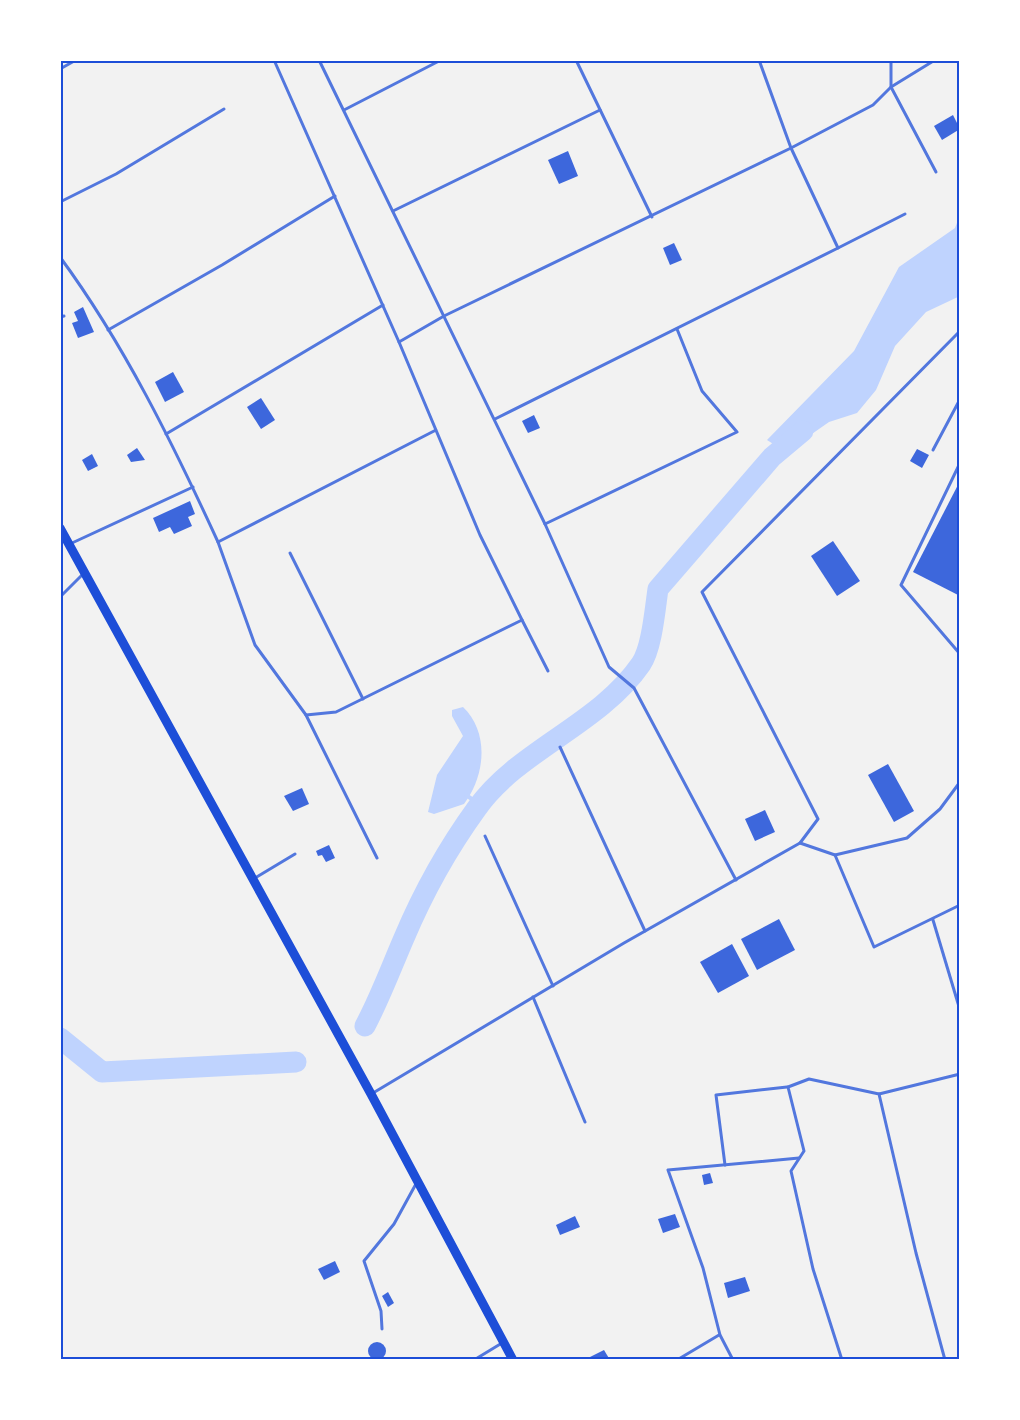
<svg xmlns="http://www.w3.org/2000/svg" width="1020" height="1420" viewBox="0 0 1020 1420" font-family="Rubik,sans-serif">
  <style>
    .water { fill: #bfd3fe }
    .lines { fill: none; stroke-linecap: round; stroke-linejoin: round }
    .stream { stroke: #bfd3fe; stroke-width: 4 }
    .river { stroke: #bfd3fe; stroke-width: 21 }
    .building { fill: #3d67dc }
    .service { stroke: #5277de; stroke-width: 3 }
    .primary { stroke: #1d4ed8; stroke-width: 9 }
    .neatline { fill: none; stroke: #1d4ed8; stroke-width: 2 }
  </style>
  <rect width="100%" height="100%" fill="#f2f2f2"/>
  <g class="water">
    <polygon points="960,215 960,296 926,312 895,346 876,390 857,413 829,422 786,452 767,440 854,351 899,267 955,228"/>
    <path d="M463,707C490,733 485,776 464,804L434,814L428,812L437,775L463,736L452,716V710Z"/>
  </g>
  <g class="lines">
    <polyline class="stream" points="466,795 479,804"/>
    <g class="river">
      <path d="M365,1026C380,998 391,968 404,938C423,893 448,848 477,808C518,750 599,725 641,664C652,648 655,609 658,589L772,457L803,431"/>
      <polyline points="60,1038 102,1072 296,1062"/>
    </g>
  </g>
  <g class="building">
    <polygon points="953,115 960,129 942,140 934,126"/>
    <polygon points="568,151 578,176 559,184 548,160"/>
    <polygon points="674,243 682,260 670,265 663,248"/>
    <polygon points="83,307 94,332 78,338 72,323 78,321 74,312"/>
    <polygon points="173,372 184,392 165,402 155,382"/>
    <polygon points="261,398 275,420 261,429 247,407"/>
    <polygon points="534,415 540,428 528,433 522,421"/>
    <polygon points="137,448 145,460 131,462 127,455"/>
    <polygon points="917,449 929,455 922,468 910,461"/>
    <polygon points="92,454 98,466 88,471 82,460"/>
    <polygon points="960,481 960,596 913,572"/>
    <polygon points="190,501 195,514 188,517 192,526 174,534 170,527 159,532 153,518"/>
    <polygon points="833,541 860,581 837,596 811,556"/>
    <polygon points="888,764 914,811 894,822 868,775"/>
    <polygon points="302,788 309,804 293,811 284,796"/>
    <polygon points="765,810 775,832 755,841 745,819"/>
    <polygon points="329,845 335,858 326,862 322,855 318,856 316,851"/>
    <polygon points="779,919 795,950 757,970 741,939"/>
    <polygon points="732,944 749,976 718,993 700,962"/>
    <polygon points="710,1173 713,1183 704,1185 702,1175"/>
    <polygon points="675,1214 680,1227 663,1233 658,1219"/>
    <polygon points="575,1216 580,1227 560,1235 556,1225"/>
    <polygon points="335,1261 340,1272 324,1280 318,1269"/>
    <polygon points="745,1277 750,1291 728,1298 724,1283"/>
    <polygon points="388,1292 394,1303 388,1307 382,1296"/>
    <circle cx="377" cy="1351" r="9"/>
    <polygon points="604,1350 610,1360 589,1360 588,1358"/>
  </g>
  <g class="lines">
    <g class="service">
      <polyline points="274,60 399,342"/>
      <polyline points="319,60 545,524 609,667 634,688 736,880"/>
      <polyline points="576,60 652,217"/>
      <polyline points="935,60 891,87 936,172"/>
      <polyline points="60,69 76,60"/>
      <polyline points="344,110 441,60"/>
      <polyline points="60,202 116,174 224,109"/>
      <polyline points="393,211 600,110"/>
      <polyline points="838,248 905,214"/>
      <path d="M60,257C124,344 173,444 218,542"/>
      <polyline points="60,317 64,316"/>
      <polyline points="108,330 222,265 335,196"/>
      <polyline points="495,419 838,248 791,148 759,60"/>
      <polyline points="436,430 218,542 255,645 306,715 336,712 522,620 480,535 399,342 444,316 791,148 873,105 891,87 891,60"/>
      <polyline points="166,434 383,305"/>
      <polyline points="933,450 958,403 960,405"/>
      <polyline points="960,463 901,585 960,654"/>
      <polyline points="545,524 737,432 702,391 677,329"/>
      <polyline points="72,543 193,487"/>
      <polyline points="290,553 363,699"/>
      <polyline points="60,597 84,573"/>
      <polyline points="522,620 548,671"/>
      <polyline points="306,715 377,858"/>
      <polyline points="560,747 645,931"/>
      <polyline points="485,836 553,986"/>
      <polyline points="800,843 818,819 702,592 960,331"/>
      <polyline points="835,855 874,947 960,905"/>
      <polyline points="255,878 295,854"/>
      <polyline points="933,920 960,1010"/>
      <polyline points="533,997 585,1122"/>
      <polyline points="373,1093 624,943 800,843 835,855 907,838 940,809 960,782"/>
      <polyline points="879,1094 960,1074"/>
      <polyline points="725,1165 716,1095 787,1087"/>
      <polyline points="382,1329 381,1311 364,1261 394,1224 417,1182"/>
      <polyline points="474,1360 502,1343"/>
      <polyline points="677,1360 719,1335"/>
      <polyline points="733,1360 720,1335 703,1268 668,1170 799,1158"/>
      <polyline points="842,1360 813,1269 791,1171 804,1151 788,1087 809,1079 879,1094 916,1253 945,1360"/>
    </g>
    <polyline class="primary" points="60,528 371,1094 513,1360"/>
  </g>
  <rect width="1020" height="1420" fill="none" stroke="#ffffff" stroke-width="123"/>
  <rect x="62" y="62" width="896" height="1296" class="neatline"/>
</svg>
